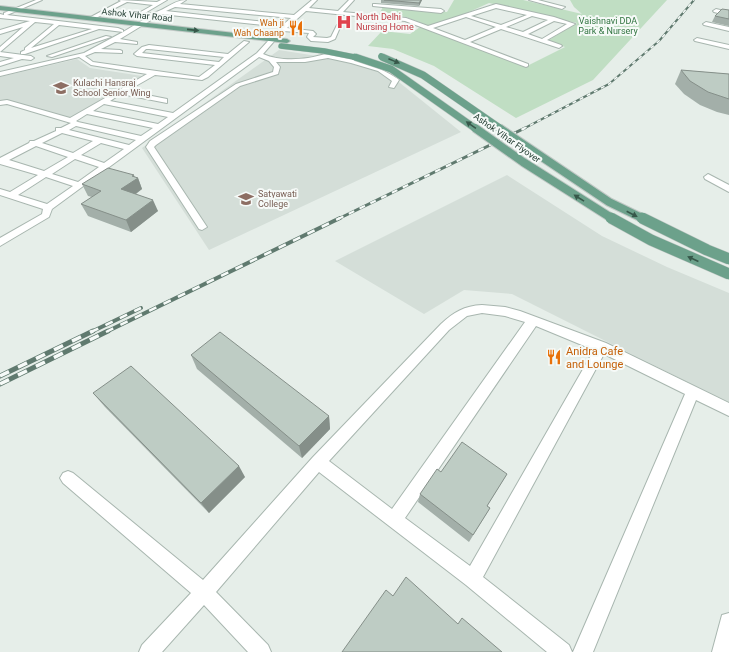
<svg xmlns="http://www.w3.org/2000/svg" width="729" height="652" viewBox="0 0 729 652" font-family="Roboto,sans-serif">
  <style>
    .built { fill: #d4ded8 }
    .green { fill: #c0dec3 }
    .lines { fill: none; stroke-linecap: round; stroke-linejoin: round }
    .minor-casing { stroke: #a8b6af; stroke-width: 2 }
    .major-casing { stroke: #c2c9c6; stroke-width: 2 }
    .minor { fill: #fff; fill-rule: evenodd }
    .major { fill: #6ca18b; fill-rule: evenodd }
    .rail-far3-casing { stroke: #607a6f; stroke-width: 2 }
    .rail-far2-casing { stroke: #607a6f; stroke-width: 3 }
    .rail-far1-casing { stroke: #607a6f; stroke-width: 4 }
    .rail-casing { stroke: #607a6f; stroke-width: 5 }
    .rail-far3 { stroke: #f6faf8; stroke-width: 1.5; stroke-dasharray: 4; stroke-linecap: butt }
    .rail-far2 { stroke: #f6faf8; stroke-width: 2; stroke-dasharray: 6; stroke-linecap: butt }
    .rail-far1 { stroke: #f6faf8; stroke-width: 2.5; stroke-dasharray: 8; stroke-linecap: butt }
    .rail { stroke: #f6faf8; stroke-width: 3.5; stroke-dasharray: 10; stroke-linecap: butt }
    .major-bridge-far3-casing { stroke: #c2c9c6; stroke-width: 6; stroke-linecap: butt }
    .major-bridge-far2-casing { stroke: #c2c9c6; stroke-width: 8; stroke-linecap: butt }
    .major-bridge-far1-casing { stroke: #c2c9c6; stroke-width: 10; stroke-linecap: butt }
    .major-bridge-casing { stroke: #c2c9c6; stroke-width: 12; stroke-linecap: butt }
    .major-bridge-far3 { stroke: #6ca18b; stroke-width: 5.5 }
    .major-bridge-far2 { stroke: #6ca18b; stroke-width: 7 }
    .major-bridge-far1 { stroke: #6ca18b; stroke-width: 8 }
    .major-bridge { stroke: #6ca18b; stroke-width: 11 }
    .wall { fill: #a3afa9 }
    .shaded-wall { fill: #858f89 }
    .building { fill: #beccc4; stroke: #858f89 }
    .oneway { fill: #37584a }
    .labels { text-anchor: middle; stroke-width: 4; stroke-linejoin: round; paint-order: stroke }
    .far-street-label { font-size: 9px; fill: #253f34; stroke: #f6faf8 }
    .far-health-label { font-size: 9px; fill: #be3a42; stroke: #f6faf8; text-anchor: start }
    .far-park-label { font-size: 9px; fill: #317440; stroke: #f6faf8 }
    .far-food-label { font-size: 9px; fill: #c56008; stroke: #f6faf8; text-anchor: end }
    .far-education-label { font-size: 9px; fill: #785e54; stroke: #f6faf8; text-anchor: start }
    .food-label { font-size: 11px; fill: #c56008; stroke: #f6faf8; text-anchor: start }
  </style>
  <rect width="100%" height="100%" fill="#e6eee9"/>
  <g class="built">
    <polygon points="279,50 348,61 382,71 400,83 461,132 209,250 142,148"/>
    <polygon points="77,59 90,68 142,76 71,118 4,100 0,102 0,77"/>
    <polygon points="507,175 602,236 667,267 729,293 729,403 512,294 464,290 424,314 335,261"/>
  </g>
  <polygon class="green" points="454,0 523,0 582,14 574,7 570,0 667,0 593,80 516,118 434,66 393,49 368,46 382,31 410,34 423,25 529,65 565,47 547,41 577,23 489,3 460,16 429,26 406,17 379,14 383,7 447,12"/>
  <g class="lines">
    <g class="minor-casing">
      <g id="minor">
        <path d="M36,0H42L7,15L118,28L123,30V32L148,17L137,14L153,5L127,2L92,20L87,19L121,1L119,0L157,2L161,0H167L145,13C160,16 171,0 186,0L180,4L294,15L312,0H317L309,8L338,11L349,0H354L343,12L406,18L428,26L496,4L554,17L575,24L547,40L561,45L562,46L559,48L501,29L470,42L528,64V66L526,67L405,21L306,11L287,28L313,31L316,34L313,37L327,38L331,37L337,25H341L335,39L328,42L311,41L307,37L309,33L283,31L263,54C276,60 294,60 308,58C315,57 322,54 329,54C353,57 378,66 398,79L399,80L394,88L389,87L392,81L378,71L351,63L328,58L305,62H276L280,67L278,74L240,86L156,145L154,147L207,227L202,230L199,229L146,147L150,141L236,84L273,72L274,67L269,61L259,57L52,209L49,217L0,246V238L42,214L43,209L0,195V189L10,192L38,175L0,164V158L29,143L30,141H34L56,131V128H61L71,123L7,104L0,105V101L7,100L70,118L147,74L91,65L79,57L0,76V72L84,53L123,32L99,29L25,54H21V52L25,50V48L54,24L35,22L0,52V47L23,27L0,34V30L30,21L0,18V14L4,15V13ZM175,7L291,18L284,24L166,11ZM496,8L527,15L501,25L471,16ZM161,14L281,27L257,53L173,113L110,101L121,94L167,103V99L127,91L155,75L202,80L208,77L249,42L244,41L228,54L149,45L142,47L134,54L137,56L215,65L199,77L100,63L93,62L85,56L95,52L122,53V51L120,50L101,49L115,42L137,44V42L120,39ZM532,16L548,20L523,32L506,27ZM466,17L496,27L465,40L433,28ZM554,21L567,24L542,39L528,34ZM59,25L92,29L31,48ZM146,49H149L224,57L219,62L142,53ZM104,104L168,117L158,124L93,111ZM87,114L153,128L141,136L78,122L76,121ZM76,126L136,140L129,145L69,130ZM62,133L93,141L73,153L42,143ZM101,143L124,149L104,163L81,155ZM36,146L68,157L44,171L9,160ZM75,159L99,167L78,182L52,174ZM46,177L73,186L47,204L18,195Z"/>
        <polygon points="529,0 538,0 565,7 562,9"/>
        <polygon points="375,4 441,9 444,11 441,13 373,6 373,4"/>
        <polygon points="716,9 729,12 729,16 714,12 713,11"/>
        <polygon points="706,22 729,27 729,31 704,25 703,24"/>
        <polygon points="106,36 111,37 52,57 47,56"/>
        <polygon points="697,38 729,45 729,49 695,41 694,40"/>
        <polygon points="0,52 31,56 34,58 31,60 22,59 0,66 0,62 14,58 0,56"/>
        <polygon points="708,174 729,185 729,192 705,179 704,177"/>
        <path d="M482,305L505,307L520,311L606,343L729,403V416L696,400L593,652H573L685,394L604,354L483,577L569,645L572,652H547L466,585L319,472L216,592L268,645L271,652H248L204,605L162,652H139L142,645L191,593L63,483L60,478L63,473L68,471L73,473L203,580L313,457L441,324C454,312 464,306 482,305ZM482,313L505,316L525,322L392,509L329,461L449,330L467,316ZM536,326L594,350L470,566L405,518Z"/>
        <polygon points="729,613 729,652 712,652 722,615"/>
      </g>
    </g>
    <g class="major-casing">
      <polygon id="major" points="0,6 287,39 290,41 287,43 0,10"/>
    </g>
    <use href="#minor" class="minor"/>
    <use href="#major" class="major"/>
    <g class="rail-far3-casing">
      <polyline id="rail-far3" points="523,129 609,84 659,41 694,0"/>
    </g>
    <g class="rail-far2-casing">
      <polyline id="rail-far2" points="338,219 525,128"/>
    </g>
    <g class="rail-far1-casing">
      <g id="rail-far1">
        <polyline points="91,332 141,308"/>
        <polyline points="106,332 340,218"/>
      </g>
    </g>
    <g class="rail-casing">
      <g id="rail">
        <polyline points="0,376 93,331"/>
        <polyline points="0,384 108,331"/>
      </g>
    </g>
    <use href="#rail-far3" class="rail-far3"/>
    <use href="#rail-far2" class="rail-far2"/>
    <use href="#rail-far1" class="rail-far1"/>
    <use href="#rail" class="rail"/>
    <g class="major-bridge-far3-casing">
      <g id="major-bridge-far3">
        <polyline points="281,46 324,51 359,58"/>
        <polyline points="381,56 384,58"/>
      </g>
    </g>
    <g class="major-bridge-far2-casing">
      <g id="major-bridge-far2">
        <polyline points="355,57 391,69 476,129"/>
        <polyline points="382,57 423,75 501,129"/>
      </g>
    </g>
    <g class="major-bridge-far1-casing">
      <g id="major-bridge-far1">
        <polyline points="475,128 523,162 613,219"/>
        <polyline points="499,128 609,202 644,219"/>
      </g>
    </g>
    <g class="major-bridge-casing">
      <g id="major-bridge">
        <polyline points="611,218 651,240 729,274"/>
        <polyline points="642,218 707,250 729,259"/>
      </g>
    </g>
    <use href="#major-bridge-far3" class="major-bridge-far3"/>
    <use href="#major-bridge-far2" class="major-bridge-far2"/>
    <use href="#major-bridge-far1" class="major-bridge-far1"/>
    <use href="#major-bridge" class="major-bridge"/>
  </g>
  <g class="wall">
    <polygon points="381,0 422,0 419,6 381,3"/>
    <polygon points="729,10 729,26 712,22 715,16"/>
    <polygon points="681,70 729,74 729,115 717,112 700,105 684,94 675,84"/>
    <polygon points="138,178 142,189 136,194 158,211 131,232 88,216 81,204 92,197 88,196 82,184"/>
    <polygon points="191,355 329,416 330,429 302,458 197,369"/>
    <polygon points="93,393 245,477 209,513 105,407"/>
    <polygon points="441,472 507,474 487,506 490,508 469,542 418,502 420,494"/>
  </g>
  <g class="shaded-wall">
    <polygon points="421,0 422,0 419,6 419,3"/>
    <polygon points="134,175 135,179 138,178 142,189 127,200 121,189"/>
    <polygon points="153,200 158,211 131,232 126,220"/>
    <polygon points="329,416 330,429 302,458 299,446"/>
    <polygon points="239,466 245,477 209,513 201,503"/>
  </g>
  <g class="building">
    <polygon points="384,0 421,0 419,3"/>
    <polygon points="722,9 729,10 729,19 715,16"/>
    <polygon points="681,70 729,74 729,99 708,92 690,81"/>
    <polygon points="108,168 134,175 132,176 138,178 121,189 153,200 126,220 81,204 101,191 82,184"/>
    <polygon points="220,332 329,416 299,446 191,355"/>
    <polygon points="131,366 239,466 201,503 93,393"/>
    <polygon points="462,442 507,474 487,506 490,508 473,535 420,494 437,469 441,472"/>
    <polygon points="406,577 458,624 462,618 502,652 342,652 386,590 393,596"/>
  </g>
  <defs><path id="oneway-solid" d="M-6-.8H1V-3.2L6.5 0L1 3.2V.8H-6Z"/></defs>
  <g class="oneway">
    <use href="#oneway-solid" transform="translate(193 30) rotate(6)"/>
    <use href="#oneway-solid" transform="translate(394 61) rotate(22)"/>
    <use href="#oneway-solid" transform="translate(471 125) rotate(-145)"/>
    <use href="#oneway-solid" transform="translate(579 198) rotate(-148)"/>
    <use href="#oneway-solid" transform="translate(632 214) rotate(27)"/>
    <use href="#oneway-solid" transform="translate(693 259) rotate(-155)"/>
  </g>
  <defs>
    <g id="hospital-bare" transform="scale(1.2)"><path d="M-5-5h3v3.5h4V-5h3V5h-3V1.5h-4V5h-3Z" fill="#e0444e" stroke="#f6faf8" stroke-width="2.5" paint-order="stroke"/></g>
    <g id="restaurant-bare" transform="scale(1.2)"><path d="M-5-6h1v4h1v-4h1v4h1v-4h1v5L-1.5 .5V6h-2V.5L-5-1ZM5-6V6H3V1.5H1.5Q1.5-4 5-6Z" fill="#e8710a" stroke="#f6faf8" stroke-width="2.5" paint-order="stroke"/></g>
    <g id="school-bare" transform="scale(1.2)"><path d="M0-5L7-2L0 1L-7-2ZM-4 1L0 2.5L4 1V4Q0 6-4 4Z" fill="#8d6e63" stroke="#f6faf8" stroke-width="2.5" paint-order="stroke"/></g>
  </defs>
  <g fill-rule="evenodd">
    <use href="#hospital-bare" x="344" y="22"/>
    <use href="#restaurant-bare" x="296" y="28"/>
    <use href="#school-bare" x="61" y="88"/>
    <use href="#school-bare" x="246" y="199"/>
    <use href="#restaurant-bare" x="554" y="357"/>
  </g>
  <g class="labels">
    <g class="far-street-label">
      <text transform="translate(137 15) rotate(6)" y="3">Ashok Vihar Road</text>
      <text transform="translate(507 138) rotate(35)" y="3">Ashok Vihar Flyover</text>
    </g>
    <g class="far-health-label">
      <text x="356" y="20">North Delhi<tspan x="356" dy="10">Nursing Home</tspan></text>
    </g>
    <g class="far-park-label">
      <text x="608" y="24">Vaishnavi DDA<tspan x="608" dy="10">Park &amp; Nursery</tspan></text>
    </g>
    <g class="far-food-label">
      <text x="284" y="26">Wah ji<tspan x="284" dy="10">Wah Chaanp</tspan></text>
    </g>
    <g class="far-education-label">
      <text x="73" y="86">Kulachi Hansraj<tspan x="73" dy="10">School Senior Wing</tspan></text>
      <text x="258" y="197">Satyawati<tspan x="258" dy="10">College</tspan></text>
    </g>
    <g class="food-label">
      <text x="566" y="355">Anidra Cafe<tspan x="566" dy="13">and Lounge</tspan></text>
    </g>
  </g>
</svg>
